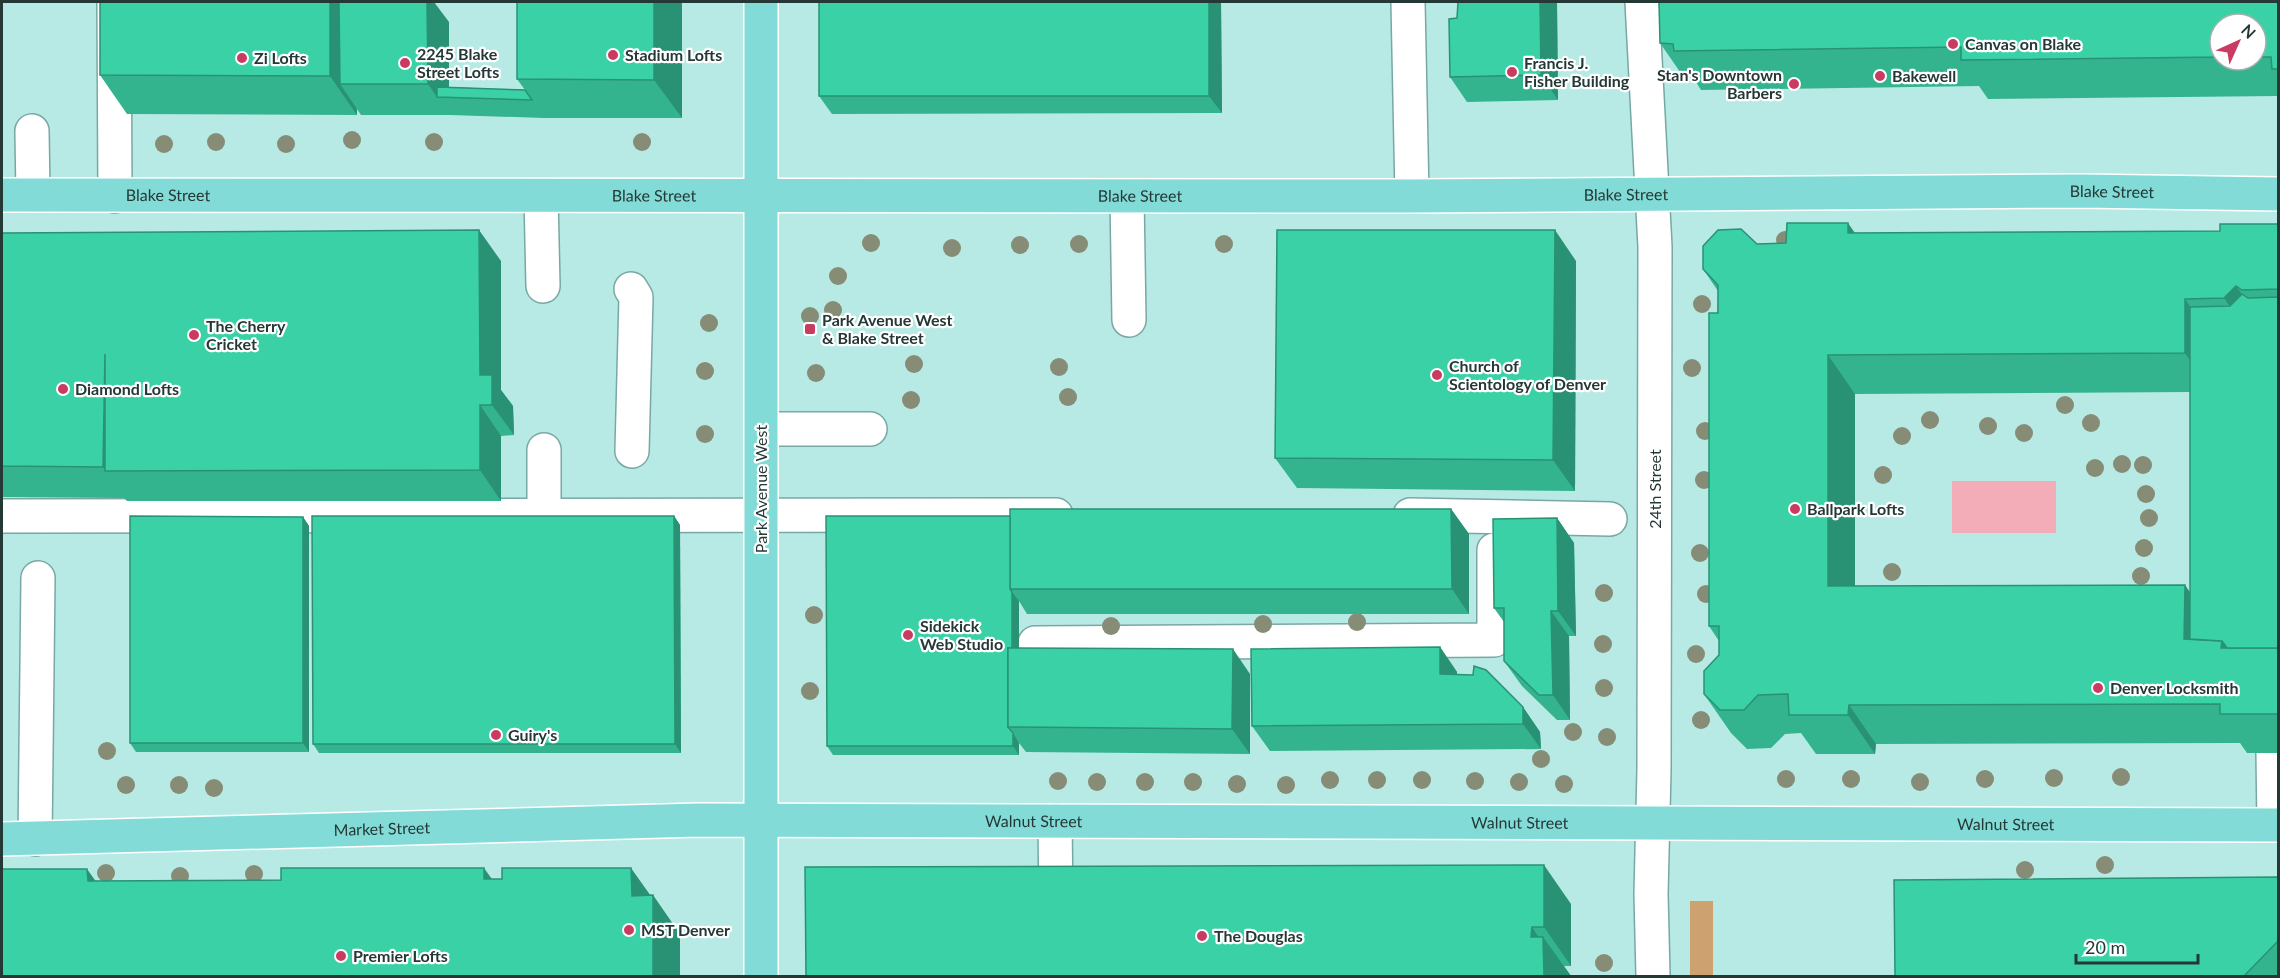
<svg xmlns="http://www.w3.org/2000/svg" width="2280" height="978" viewBox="0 0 2280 978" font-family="Lato,sans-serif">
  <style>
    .green { fill: #cda270 }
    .water { fill: #f3adb8 }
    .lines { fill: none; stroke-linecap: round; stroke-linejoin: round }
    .minor-casing { stroke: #78a8a4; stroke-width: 36 }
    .major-casing { stroke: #fff; stroke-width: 36 }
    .minor { stroke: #fff; stroke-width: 33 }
    .major { stroke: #82dbd6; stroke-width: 33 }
    .tree { fill: #868c75 }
    .wall { fill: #33b48f; fill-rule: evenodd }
    .shaded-wall { fill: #299274 }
    .building { fill: #3bd1a6; stroke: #299274; stroke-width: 1.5 }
    .poi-dot { fill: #ca3b61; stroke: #fff; stroke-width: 2 }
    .labels { text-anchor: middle; stroke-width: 4.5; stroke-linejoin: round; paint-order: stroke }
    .poi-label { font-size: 16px; font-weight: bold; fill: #243836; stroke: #fff; text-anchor: start }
    .street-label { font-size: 16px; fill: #243836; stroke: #fff }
  </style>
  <rect width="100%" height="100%" fill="#b8eae5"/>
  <rect class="green" x="1690" y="901" width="23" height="75"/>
  <rect class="water" x="1952" y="481" width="104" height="52"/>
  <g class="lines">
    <g class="minor-casing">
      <g id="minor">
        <polyline points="114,2 115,196"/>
        <polyline points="1408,2 1412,196"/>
        <polyline points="1642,2 1655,247 1654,770 1651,894 1653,976"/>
        <polyline points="32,131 33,195"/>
        <polyline points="541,196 543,286"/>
        <polyline points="1127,196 1129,320"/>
        <polyline points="631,289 636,297 632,451"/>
        <polyline points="761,429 870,429"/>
        <polyline points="544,515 544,450"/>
        <polyline points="1410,515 1610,519"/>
        <polyline points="2,516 1056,515"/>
        <polyline points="1035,643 1494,640 1494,550"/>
        <polyline points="2273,752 2274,825"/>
        <polyline points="1055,821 1056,905"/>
        <polyline points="35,839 38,578"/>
      </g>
    </g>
    <g class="major-casing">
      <g id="major">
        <path id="s1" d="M2,195L1412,196L2082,191L2278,194"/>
        <path id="s2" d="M2,839L699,820L2278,825"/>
        <polyline points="761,976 761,2"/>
      </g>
    </g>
    <use href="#minor" class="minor"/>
    <use href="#major" class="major"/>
  </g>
  <g class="tree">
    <circle cx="352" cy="140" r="9"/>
    <circle cx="216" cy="142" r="9"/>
    <circle cx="434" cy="142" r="9"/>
    <circle cx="642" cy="142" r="9"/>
    <circle cx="164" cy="144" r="9"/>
    <circle cx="286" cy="144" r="9"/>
    <circle cx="1785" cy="240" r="9"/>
    <circle cx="871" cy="243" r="9"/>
    <circle cx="1079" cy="244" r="9"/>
    <circle cx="1224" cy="244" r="9"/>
    <circle cx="1020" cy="245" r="9"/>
    <circle cx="952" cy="248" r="9"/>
    <circle cx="838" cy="276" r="9"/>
    <circle cx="1702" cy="304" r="9"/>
    <circle cx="833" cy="310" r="9"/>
    <circle cx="810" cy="316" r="9"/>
    <circle cx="709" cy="323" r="9"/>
    <circle cx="914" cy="364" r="9"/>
    <circle cx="1059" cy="367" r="9"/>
    <circle cx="1692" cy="368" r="9"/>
    <circle cx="705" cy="371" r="9"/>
    <circle cx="816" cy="373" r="9"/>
    <circle cx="1068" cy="397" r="9"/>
    <circle cx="911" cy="400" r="9"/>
    <circle cx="2065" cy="405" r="9"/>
    <circle cx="1930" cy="420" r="9"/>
    <circle cx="2091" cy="423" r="9"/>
    <circle cx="1988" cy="426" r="9"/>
    <circle cx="1705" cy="431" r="9"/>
    <circle cx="2024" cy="433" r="9"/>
    <circle cx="705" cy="434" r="9"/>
    <circle cx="1902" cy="436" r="9"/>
    <circle cx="2122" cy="464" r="9"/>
    <circle cx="2143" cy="465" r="9"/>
    <circle cx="2095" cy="468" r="9"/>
    <circle cx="1883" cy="475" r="9"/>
    <circle cx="1704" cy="480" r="9"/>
    <circle cx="2146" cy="494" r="9"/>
    <circle cx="2149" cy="518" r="9"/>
    <circle cx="2144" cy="548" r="9"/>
    <circle cx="1700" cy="553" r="9"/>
    <circle cx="1892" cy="572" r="9"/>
    <circle cx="2141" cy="576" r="9"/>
    <circle cx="1604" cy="593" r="9"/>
    <circle cx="1706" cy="594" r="9"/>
    <circle cx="814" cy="615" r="9"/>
    <circle cx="1357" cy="622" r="9"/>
    <circle cx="1263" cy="624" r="9"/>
    <circle cx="1111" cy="626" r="9"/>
    <circle cx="1603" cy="644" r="9"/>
    <circle cx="1696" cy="654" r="9"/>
    <circle cx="1604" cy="688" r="9"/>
    <circle cx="810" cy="691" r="9"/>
    <circle cx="1701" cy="720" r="9"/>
    <circle cx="1573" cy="732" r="9"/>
    <circle cx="1607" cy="737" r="9"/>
    <circle cx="107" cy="751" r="9"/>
    <circle cx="1541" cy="759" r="9"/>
    <circle cx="2121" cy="777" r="9"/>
    <circle cx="2054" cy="778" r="9"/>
    <circle cx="1786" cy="779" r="9"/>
    <circle cx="1851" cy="779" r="9"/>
    <circle cx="1985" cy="779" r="9"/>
    <circle cx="1330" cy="780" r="9"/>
    <circle cx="1377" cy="780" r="9"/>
    <circle cx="1422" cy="780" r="9"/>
    <circle cx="1058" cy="781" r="9"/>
    <circle cx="1475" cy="781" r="9"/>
    <circle cx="1097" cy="782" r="9"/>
    <circle cx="1145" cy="782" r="9"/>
    <circle cx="1193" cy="782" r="9"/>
    <circle cx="1519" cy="782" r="9"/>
    <circle cx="1920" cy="782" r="9"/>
    <circle cx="1237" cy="784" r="9"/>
    <circle cx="1564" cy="784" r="9"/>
    <circle cx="126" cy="785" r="9"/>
    <circle cx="179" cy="785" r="9"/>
    <circle cx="1286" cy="785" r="9"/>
    <circle cx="214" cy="788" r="9"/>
    <circle cx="2105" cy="865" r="9"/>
    <circle cx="2025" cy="870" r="9"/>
    <circle cx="106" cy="873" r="9"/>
    <circle cx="254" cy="874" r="9"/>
    <circle cx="180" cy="876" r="9"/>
    <circle cx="1604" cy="963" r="9"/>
  </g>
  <g class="wall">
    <polygon points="517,2 682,2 682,118 544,118 450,115 361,115 357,109 357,115 127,114 100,75 449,22 449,87 525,90 517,79"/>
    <polygon points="819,2 1221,2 1222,113 832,114 819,96"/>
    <polygon points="1458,2 1557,2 1558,100 1467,102 1450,77 1457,18"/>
    <path d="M2278,2V96L1988,99L1979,86L1701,90L1696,82H1687L1660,43ZM2220,24H2256V60H2220Z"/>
    <path d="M2278,224V753H2247L2240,743L1876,744L1875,754H1816L1801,733L1785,734L1771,748L1747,749L1731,733L1704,694L1719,655V641L1709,626L1718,291L1703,269L1757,244L1786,243L1855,233L2220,231ZM2190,392V592L1855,586V394Z"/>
    <polygon points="2,233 501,261 501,390 513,406 514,435 501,436 501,501 127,501 124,498 2,497"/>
    <polygon points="1576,261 1575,491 1297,488 1275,458"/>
    <polygon points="1451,509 1469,534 1469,614 1027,614 1019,601 1019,648 1250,674 1250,754 1026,752 1019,743 1019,755 833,755 827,746 1010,516"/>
    <polygon points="674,516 680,525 681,753 319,753 313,744"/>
    <polygon points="303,517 309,526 309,752 136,752 130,743"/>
    <polygon points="1557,518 1574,543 1576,636 1569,636 1570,720 1557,720 1522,686 1504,661 1504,622 1494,608"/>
    <polygon points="1440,647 1457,672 1457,675 1523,707 1540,732 1541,749 1270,751 1252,726"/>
    <polygon points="2278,877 2278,976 1895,976"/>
    <polygon points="1571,904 1571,966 1564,966 1571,976 806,976"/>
  </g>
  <g class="shaded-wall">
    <polygon points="330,2 357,2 340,84 357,109 357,115 330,76"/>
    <polygon points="419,2 434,2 449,22 449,97 437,97 428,84"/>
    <polygon points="654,2 682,2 682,118 654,80"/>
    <polygon points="1209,2 1221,2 1222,113 1209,96"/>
    <polygon points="1540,2 1557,2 1558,100 1541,75"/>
    <polygon points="1848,223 1875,262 1848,233"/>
    <polygon points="479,230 501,261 501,390 513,406 514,435 492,405 480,375"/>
    <polygon points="1555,230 1576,261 1575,491 1553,460"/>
    <polygon points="2236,286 2263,324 2251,337 2224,298"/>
    <polygon points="2185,299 2212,338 2212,392 2185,353"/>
    <polygon points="105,354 106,471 103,467"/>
    <polygon points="1828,355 1855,394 1855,624 1828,586"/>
    <polygon points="480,405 501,436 501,501 480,470"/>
    <polygon points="1451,509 1469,534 1469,614 1452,589"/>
    <polygon points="674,516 680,525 681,753 675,744"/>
    <polygon points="303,517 309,526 309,752 303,743"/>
    <polygon points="1557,518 1574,543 1576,636 1558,611"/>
    <polygon points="2185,585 2212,624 2205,649 2184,639"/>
    <polygon points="1012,592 1019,601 1019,727 1013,727"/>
    <polygon points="1551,611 1569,636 1570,720 1553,695"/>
    <polygon points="2222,641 2232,656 2221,648"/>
    <polygon points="1440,647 1457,672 1457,699 1440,674"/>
    <polygon points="1233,649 1250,674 1250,754 1232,729"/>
    <polygon points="1849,705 1876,744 1875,754 1848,715"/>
    <polygon points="1523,707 1540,732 1541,749 1523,724"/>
    <polygon points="1013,733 1019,743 1019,755 1013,746"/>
    <polygon points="1544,865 1571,904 1571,966 1544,927"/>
    <polygon points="484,868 511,906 484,879"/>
    <polygon points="631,868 653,899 653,895 680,934 680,976 653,976 632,896"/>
    <polygon points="87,869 115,908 88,881"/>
    <polygon points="1532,927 1543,944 1543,937 1571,976 1544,976 1531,937"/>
  </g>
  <g class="building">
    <polygon points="100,2 330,2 330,76 100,75"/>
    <polygon points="339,2 427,2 428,84 340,84"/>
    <polygon points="517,2 654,2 654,80 517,79"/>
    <rect x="819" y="2" width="390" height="94"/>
    <polygon points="1458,2 1540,2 1541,75 1450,77 1449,19 1457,18"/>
    <polygon points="1659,2 2278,2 2278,69 2272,69 2271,57 2256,57 2256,24 2220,24 2220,57 1961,60 1961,47 1674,51 1673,44 1660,43"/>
    <polygon points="437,87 525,90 532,100 437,97"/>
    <polygon points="1787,223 1848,223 1848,233 2220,231 2220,224 2278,224 2278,289 2242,290 2236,286 2224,298 2185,299 2185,353 1828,355 1828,586 2185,585 2184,639 2222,641 2221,648 2278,648 2278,714 2220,714 2220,704 1849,705 1848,715 1789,715 1788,694 1758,695 1744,710 1720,710 1704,694 1704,671 1719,655 1719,626 1709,626 1709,313 1718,313 1718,285 1703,269 1703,246 1718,230 1741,229 1757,244 1786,243"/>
    <polygon points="479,230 480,375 492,375 492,405 480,405 480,470 105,471 105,354 103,467 2,466 2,233"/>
    <polygon points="1277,230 1555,230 1553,460 1275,458"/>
    <polygon points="2242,294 2248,298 2278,297 2278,648 2227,648 2222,641 2190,639 2190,307 2230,306"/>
    <polygon points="1010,509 1451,509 1452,589 1010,589"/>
    <polygon points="130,516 303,517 303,743 130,743"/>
    <polygon points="312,516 674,516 675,744 313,744"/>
    <polygon points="826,516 1010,516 1010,589 1012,592 1012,648 1008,648 1008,727 1013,733 1013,746 827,746"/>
    <polygon points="1557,518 1558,611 1551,611 1553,695 1539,695 1504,661 1504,608 1494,608 1493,519"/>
    <polygon points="1440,647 1440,674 1473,675 1474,666 1486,670 1523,707 1523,724 1252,726 1251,649"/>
    <polygon points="1008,648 1233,649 1232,729 1008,727"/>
    <polygon points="1544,865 1544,927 1532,927 1531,937 1543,937 1544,976 806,976 805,867"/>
    <polygon points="281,868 484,868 484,879 502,879 502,868 631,868 632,896 653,895 653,976 2,976 2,869 87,869 88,881 281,880"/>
    <polygon points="2278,877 2278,941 2244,976 1895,976 1894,880"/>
  </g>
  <g class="poi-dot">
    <circle cx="1953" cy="44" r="6"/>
    <circle cx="613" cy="55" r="6"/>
    <circle cx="242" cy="58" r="6"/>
    <circle cx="405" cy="63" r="6"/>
    <circle cx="1512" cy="72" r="6"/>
    <circle cx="1880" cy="76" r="6"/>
    <circle cx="1794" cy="84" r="6"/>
    <rect x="804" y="323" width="12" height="12" rx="3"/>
    <circle cx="194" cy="335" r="6"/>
    <circle cx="1437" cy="375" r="6"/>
    <circle cx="63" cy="389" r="6"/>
    <circle cx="1795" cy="509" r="6"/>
    <circle cx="908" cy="635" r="6"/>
    <circle cx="2098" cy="688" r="6"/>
    <circle cx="496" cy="735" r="6"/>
    <circle cx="629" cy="930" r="6"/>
    <circle cx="1202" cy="936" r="6"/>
    <circle cx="341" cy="956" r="6"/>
  </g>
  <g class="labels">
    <g class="poi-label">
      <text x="1965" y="50">Canvas on Blake</text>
      <text x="417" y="60">2245 Blake<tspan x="417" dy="18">Street Lofts</tspan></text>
      <text x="625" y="61">Stadium Lofts</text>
      <text x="254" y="64">Zi Lofts</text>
      <text x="1524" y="69">Francis J.<tspan x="1524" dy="18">Fisher Building</tspan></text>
      <text x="1782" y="81" text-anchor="end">Stan's Downtown<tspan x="1782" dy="18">Barbers</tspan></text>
      <text x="1892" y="82">Bakewell</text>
      <text x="822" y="326">Park Avenue West<tspan x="822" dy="18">&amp; Blake Street</tspan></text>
      <text x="206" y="332">The Cherry<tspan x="206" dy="18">Cricket</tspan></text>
      <text x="1449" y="372">Church of<tspan x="1449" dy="18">Scientology of Denver</tspan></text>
      <text x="75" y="395">Diamond Lofts</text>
      <text x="1807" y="515">Ballpark Lofts</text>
      <text x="920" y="632">Sidekick<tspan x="920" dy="18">Web Studio</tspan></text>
      <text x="2110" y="694">Denver Locksmith</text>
      <text x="508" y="741">Guiry's</text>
      <text x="641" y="936">MST Denver</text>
      <text x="1214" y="942">The Douglas</text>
      <text x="353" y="962">Premier Lofts</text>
    </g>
    <g class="street-label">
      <text dy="6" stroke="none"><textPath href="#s1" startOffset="2110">Blake Street</textPath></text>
      <text dy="6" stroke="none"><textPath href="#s1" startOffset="1624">Blake Street</textPath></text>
      <text dy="6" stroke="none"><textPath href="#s1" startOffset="166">Blake Street</textPath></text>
      <text dy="6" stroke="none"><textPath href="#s1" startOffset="652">Blake Street</textPath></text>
      <text dy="6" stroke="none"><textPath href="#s1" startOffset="1138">Blake Street</textPath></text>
      <text transform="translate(761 489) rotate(-90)" y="6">Park Avenue West</text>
      <text transform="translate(1655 489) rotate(-90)" y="6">24th Street</text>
      <text dy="6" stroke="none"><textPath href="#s2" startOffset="1032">Walnut Street</textPath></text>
      <text dy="6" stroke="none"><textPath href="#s2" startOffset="1518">Walnut Street</textPath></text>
      <text dy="6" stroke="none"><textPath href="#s2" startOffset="2004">Walnut Street</textPath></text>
      <text dy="6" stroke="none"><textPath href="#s2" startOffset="380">Market Street</textPath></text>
    </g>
  </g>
  <rect width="2280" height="978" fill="none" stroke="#243836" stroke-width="6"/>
  <g transform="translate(2238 42) rotate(45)"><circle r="28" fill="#ffffff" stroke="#a7afaf" stroke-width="1.5"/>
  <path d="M0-4.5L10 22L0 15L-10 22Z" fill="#ca3b61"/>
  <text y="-9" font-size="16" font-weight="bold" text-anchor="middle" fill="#243836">N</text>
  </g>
  <path d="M2076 954v9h122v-9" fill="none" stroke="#243836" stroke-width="3"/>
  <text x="2085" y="954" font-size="18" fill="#243836" stroke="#ffffff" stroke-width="4.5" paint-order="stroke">20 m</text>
</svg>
